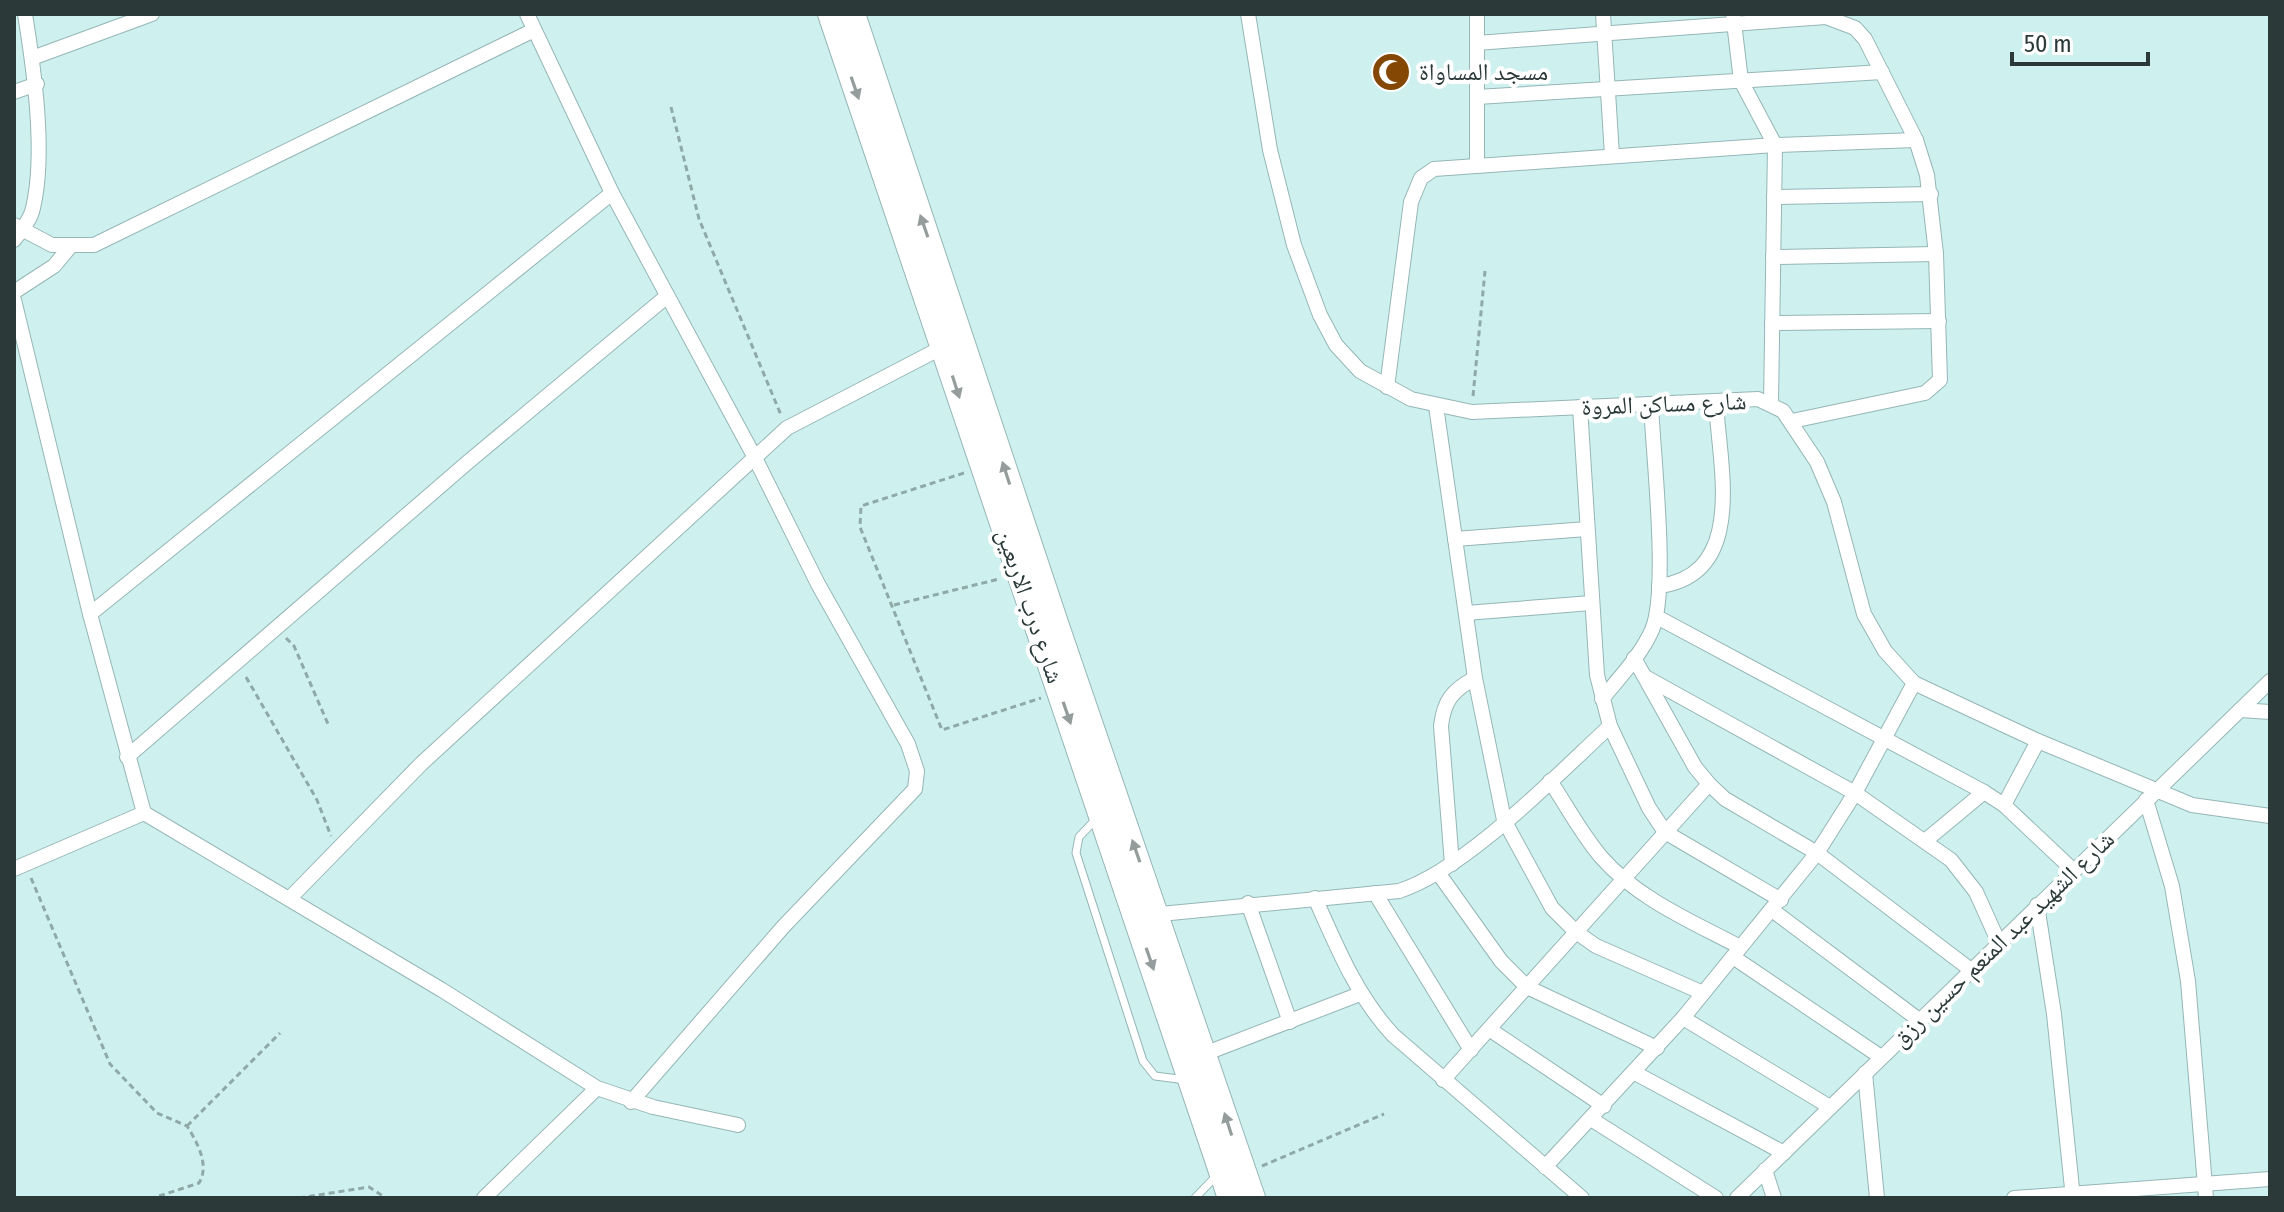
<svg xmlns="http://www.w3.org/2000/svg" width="2284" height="1212" viewBox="0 0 2284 1212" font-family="'Fira Sans Condensed','Noto Naskh Arabic',sans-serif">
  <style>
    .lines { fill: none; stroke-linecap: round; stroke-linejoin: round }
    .service-casing { stroke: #95b6b5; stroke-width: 9 }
    .minor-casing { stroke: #95b6b5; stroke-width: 16 }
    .trunk-casing { stroke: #95b6b5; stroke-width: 26 }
    .path { stroke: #8fa9a9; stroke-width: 3; stroke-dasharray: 6 4; stroke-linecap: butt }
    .service { stroke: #fff; stroke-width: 7 }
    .minor { stroke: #fff; stroke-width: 14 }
    .trunk { stroke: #fff; stroke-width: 24 }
    .oneway { fill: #959c9c }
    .labels { text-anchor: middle; stroke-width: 8; stroke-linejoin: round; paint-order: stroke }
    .poi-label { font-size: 24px; fill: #2b3939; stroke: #fff; text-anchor: start }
    .street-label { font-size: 24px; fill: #2b3939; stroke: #fff }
  </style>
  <rect width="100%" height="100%" fill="#cef1f0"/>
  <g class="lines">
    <g class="service-casing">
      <g id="service">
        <polyline points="1096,819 1079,837 1076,853 1143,1061 1155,1076 1186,1080"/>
        <polyline points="1195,1198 1217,1175"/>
      </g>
    </g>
    <g class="minor-casing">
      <g id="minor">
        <polyline points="527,14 612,193 754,456 818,584 908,744 917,771 915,789 783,927 631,1102"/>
        <polyline points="1248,14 1270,150 1294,245 1320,315 1336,345 1360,371 1411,399 1472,412 1758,399 1783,411 1817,462 1834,502 1864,614 1885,651 1914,683 2038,741 2192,805 2270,816"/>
        <polyline points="1603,14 1612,155"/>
        <polyline points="1733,14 1741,81 1775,145 1771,403"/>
        <polyline points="1477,43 1826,17 1855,28 1865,39 1916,140 1927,175 1936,254 1940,380 1925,393 1792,421"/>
        <polyline points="32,58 152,14"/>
        <polyline points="14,92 37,84"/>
        <polyline points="1477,97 1882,72"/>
        <polyline points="1477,164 1477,14"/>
        <polyline points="612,193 90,614 144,813 442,990 597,1088 653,1107 738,1125"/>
        <polyline points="1774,197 1931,194"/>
        <polyline points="14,225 52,245 94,245 532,31"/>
        <path d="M14,240C21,231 31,219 33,208C46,153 34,70 25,14"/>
        <polyline points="1773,257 1936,254"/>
        <polyline points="14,292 54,266 69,248"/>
        <polyline points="14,300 90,614"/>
        <polyline points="1772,323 1939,321"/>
        <polyline points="1387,387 1411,202 1421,178 1434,169 1775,145 1916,140"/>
        <polyline points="1436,406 1475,678 1504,820 1552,908 1576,932 1596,946 1703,993"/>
        <polyline points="1580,407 1597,675 1610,726 1649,808 1665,832 1781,900"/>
        <polyline points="1455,539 1587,529"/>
        <path d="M1659,586C1748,574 1719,465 1716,402"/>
        <polyline points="1466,613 1591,603"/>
        <polyline points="1657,617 1984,792 2004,805 2073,870"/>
        <polyline points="1634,658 1695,767 1709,784 1725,799 1817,853 1971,970"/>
        <polyline points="1647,678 1855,793 1951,860 1976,892 1999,943"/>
        <path d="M1602,699C1619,678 1641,655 1652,630C1669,590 1653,454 1651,404"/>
        <polyline points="2240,710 2270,712"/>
        <polyline points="127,757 468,462 666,297"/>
        <path d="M1550,781C1567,806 1582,835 1602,858C1638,899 1693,922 1740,947"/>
        <polyline points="2146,800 2172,886 2188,981 2206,1198"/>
        <polyline points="2004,805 2038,741"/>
        <polyline points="1925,841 1984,792"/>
        <path d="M1452,864L1441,726C1444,700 1453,690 1475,678"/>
        <polyline points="14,869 144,813"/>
        <polyline points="1439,874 1501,961 1527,987 1657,1048"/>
        <polyline points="1375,893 1471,1050"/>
        <path d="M1315,898C1337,947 1356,995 1393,1035L1582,1198"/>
        <polyline points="289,899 421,764 787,428 943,347"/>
        <polyline points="1248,903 1290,1022"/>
        <polyline points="2037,905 2054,1014 2073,1198"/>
        <polyline points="1772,910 1919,1020"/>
        <path d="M1150,915L1399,891C1465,870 1557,775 1610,726"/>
        <polyline points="1733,957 1881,1057"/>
        <polyline points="1683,1018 1830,1107"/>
        <polyline points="1489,1029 1604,1106"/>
        <polyline points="1204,1054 1360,994"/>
        <polyline points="1635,1073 1784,1153"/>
        <polyline points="1865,1073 1877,1198"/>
        <polyline points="1443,1080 1709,784"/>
        <polyline points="1591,1119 1716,1198"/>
        <polyline points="1545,1167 1683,1018 1817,853 1855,793 1914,683"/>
        <polyline points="1765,1170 1774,1198"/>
        <polyline points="484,1198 597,1088"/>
        <polyline points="1737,1198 2270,681"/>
        <polyline points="2014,1198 2270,1179"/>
      </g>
    </g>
    <g class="trunk-casing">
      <g id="trunk">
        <polyline points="830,14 1230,1198"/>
        <polyline points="853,14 1057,626 1253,1198"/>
      </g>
    </g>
    <g class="path">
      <polyline points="671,107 699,219 781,415"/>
      <polyline points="1473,396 1485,271"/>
      <polyline points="964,473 861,506 860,527 942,730 1041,698"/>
      <polyline points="894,605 999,579"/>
      <polyline points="286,638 294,646 328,724"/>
      <polyline points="246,677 317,800 331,836"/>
      <path d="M31,878L110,1064L157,1113L187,1126C197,1142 210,1165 199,1183L153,1198"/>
      <polyline points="187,1126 280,1033"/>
      <polyline points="1262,1166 1384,1114"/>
      <polyline points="299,1198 369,1187 386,1198"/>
    </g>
    <use href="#service" class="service"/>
    <use href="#minor" class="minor"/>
    <use href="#trunk" class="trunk"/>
  </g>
  <defs><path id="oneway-solid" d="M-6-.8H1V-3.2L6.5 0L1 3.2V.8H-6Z" transform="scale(2)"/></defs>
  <g class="oneway">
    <use href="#oneway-solid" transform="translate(855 88) rotate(71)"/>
    <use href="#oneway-solid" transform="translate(924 226) rotate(-109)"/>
    <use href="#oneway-solid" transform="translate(956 387) rotate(72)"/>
    <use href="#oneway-solid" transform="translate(1006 473) rotate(-108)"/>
    <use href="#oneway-solid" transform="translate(1067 713) rotate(71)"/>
    <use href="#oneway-solid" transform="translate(1136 851) rotate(-109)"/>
    <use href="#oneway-solid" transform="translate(1150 959) rotate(71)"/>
    <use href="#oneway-solid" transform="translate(1228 1124) rotate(-108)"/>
  </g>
  <defs>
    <g id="mosque-disc" transform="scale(2)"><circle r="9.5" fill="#844704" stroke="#fff"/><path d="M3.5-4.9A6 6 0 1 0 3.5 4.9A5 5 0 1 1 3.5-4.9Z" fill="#fff"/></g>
  </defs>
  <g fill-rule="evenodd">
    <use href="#mosque-disc" x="1391" y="72"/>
  </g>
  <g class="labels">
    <g class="poi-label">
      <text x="1419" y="80">مسجد المساواة</text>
    </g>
    <g class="street-label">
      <text transform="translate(1664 404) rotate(-2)" y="8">شارع مساكن المروة</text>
      <text transform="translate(1030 606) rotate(71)" y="8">شارع درب الاربعين</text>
      <text transform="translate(2003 939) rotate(-44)" y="8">شارع الشهيد عبد المنعم حسين رزق</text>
    </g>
  </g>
  <rect width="2284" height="1212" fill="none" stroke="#2b3939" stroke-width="32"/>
  <path d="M2012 52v12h136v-12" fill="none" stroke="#2b3939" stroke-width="4"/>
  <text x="2024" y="52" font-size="24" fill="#2b3939" stroke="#ffffff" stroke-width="6" paint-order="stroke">50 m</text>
</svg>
